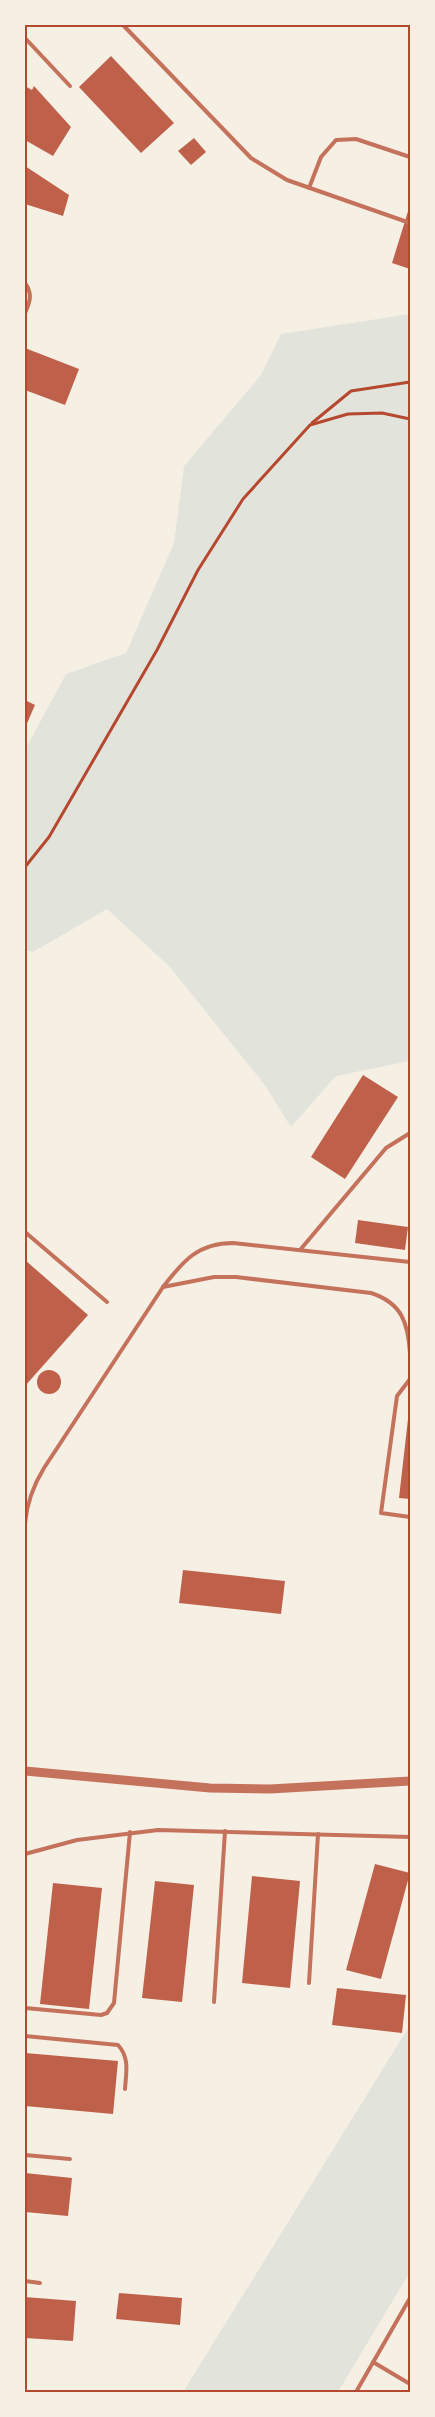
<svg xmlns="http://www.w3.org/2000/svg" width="435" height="2417" viewBox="0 0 435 2417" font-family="Arial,sans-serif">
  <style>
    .green { fill: #e2e4dc }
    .building { fill: #bf614a }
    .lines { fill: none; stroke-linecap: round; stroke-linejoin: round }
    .path { stroke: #b5482f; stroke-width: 3 }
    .service { stroke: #c5725c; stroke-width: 4 }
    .tertiary { stroke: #c5725c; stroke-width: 9 }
    .neatline { fill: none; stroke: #b5482f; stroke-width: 2 }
  </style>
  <rect width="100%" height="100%" fill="#f6efe4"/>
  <g class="green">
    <polygon points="410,314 410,1061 336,1076 291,1127 264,1084 169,966 107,909 33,952 25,950 25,750 66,674 126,653 174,543 184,466 261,375 281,334"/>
    <polygon points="410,2025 410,2272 338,2392 183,2392"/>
  </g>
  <g class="building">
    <polygon points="111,56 174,123 141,153 79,87"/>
    <polygon points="25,86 32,90 34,86 71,127 53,156 25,140"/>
    <polygon points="194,138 206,152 191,165 178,151"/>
    <polygon points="25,166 69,195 63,216 25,204"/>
    <polygon points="410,205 410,269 392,263"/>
    <polygon points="25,348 79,369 65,405 25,390"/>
    <polygon points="25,700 35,705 25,728"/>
    <polygon points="363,1075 398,1097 345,1179 311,1157"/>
    <polygon points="358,1220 408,1227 405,1250 355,1243"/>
    <polygon points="25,1260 88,1315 25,1386"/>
    <circle cx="49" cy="1382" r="12"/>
    <polygon points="409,1410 410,1410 410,1499 399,1498"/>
    <polygon points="183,1570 285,1581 281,1614 179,1603"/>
    <polygon points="375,1864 410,1873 381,1979 346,1970"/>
    <polygon points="252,1876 300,1881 290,1988 242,1983"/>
    <polygon points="155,1881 194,1885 182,2002 142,1998"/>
    <polygon points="53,1883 102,1888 89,2009 40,2004"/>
    <polygon points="337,1988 406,1995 402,2033 332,2025"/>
    <polygon points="25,2053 118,2061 113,2114 25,2106"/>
    <polygon points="25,2173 72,2178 68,2216 25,2212"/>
    <polygon points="119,2293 182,2298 180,2325 116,2319"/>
    <polygon points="25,2297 76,2301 73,2341 25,2338"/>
  </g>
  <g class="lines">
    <g class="path">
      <polyline points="312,423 351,391 410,382"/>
      <polyline points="25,867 49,837 157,650 198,570 243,499 310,425 348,414 382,413 410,419"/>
    </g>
    <g class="service">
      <polyline points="123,25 251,158 287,180 410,223"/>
      <polyline points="25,38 70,86"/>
      <polyline points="309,188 321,157 336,140 356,139 410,157"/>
      <path d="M25,283C33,294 30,302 25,313"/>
      <polyline points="25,1232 107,1302"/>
      <polyline points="300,1250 386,1148 410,1133"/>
      <path d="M163,1287L214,1277H236L371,1293C402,1303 408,1323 410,1353"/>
      <polyline points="410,1379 397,1396 381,1513 410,1517"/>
      <path d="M25,1523C27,1502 33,1486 44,1468L163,1287C183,1261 198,1243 233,1243L410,1262"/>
      <polyline points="25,1854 77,1840 158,1830 410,1837"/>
      <polyline points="309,1983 318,1834"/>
      <polyline points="214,2002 225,1831"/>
      <polyline points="25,2008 101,2015 107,2013 114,2003 130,1832"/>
      <path d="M25,2036L118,2045C130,2058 126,2073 125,2089"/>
      <polyline points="25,2155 70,2159"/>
      <polyline points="25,2281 40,2283"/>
      <polyline points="373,2362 410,2384"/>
      <polyline points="356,2392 410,2298"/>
    </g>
    <polyline class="tertiary" points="25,1771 210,1788 270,1789 410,1781"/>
  </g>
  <rect width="435" height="2417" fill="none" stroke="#f6efe4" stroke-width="52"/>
  <rect x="26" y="26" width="383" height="2365" class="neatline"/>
</svg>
